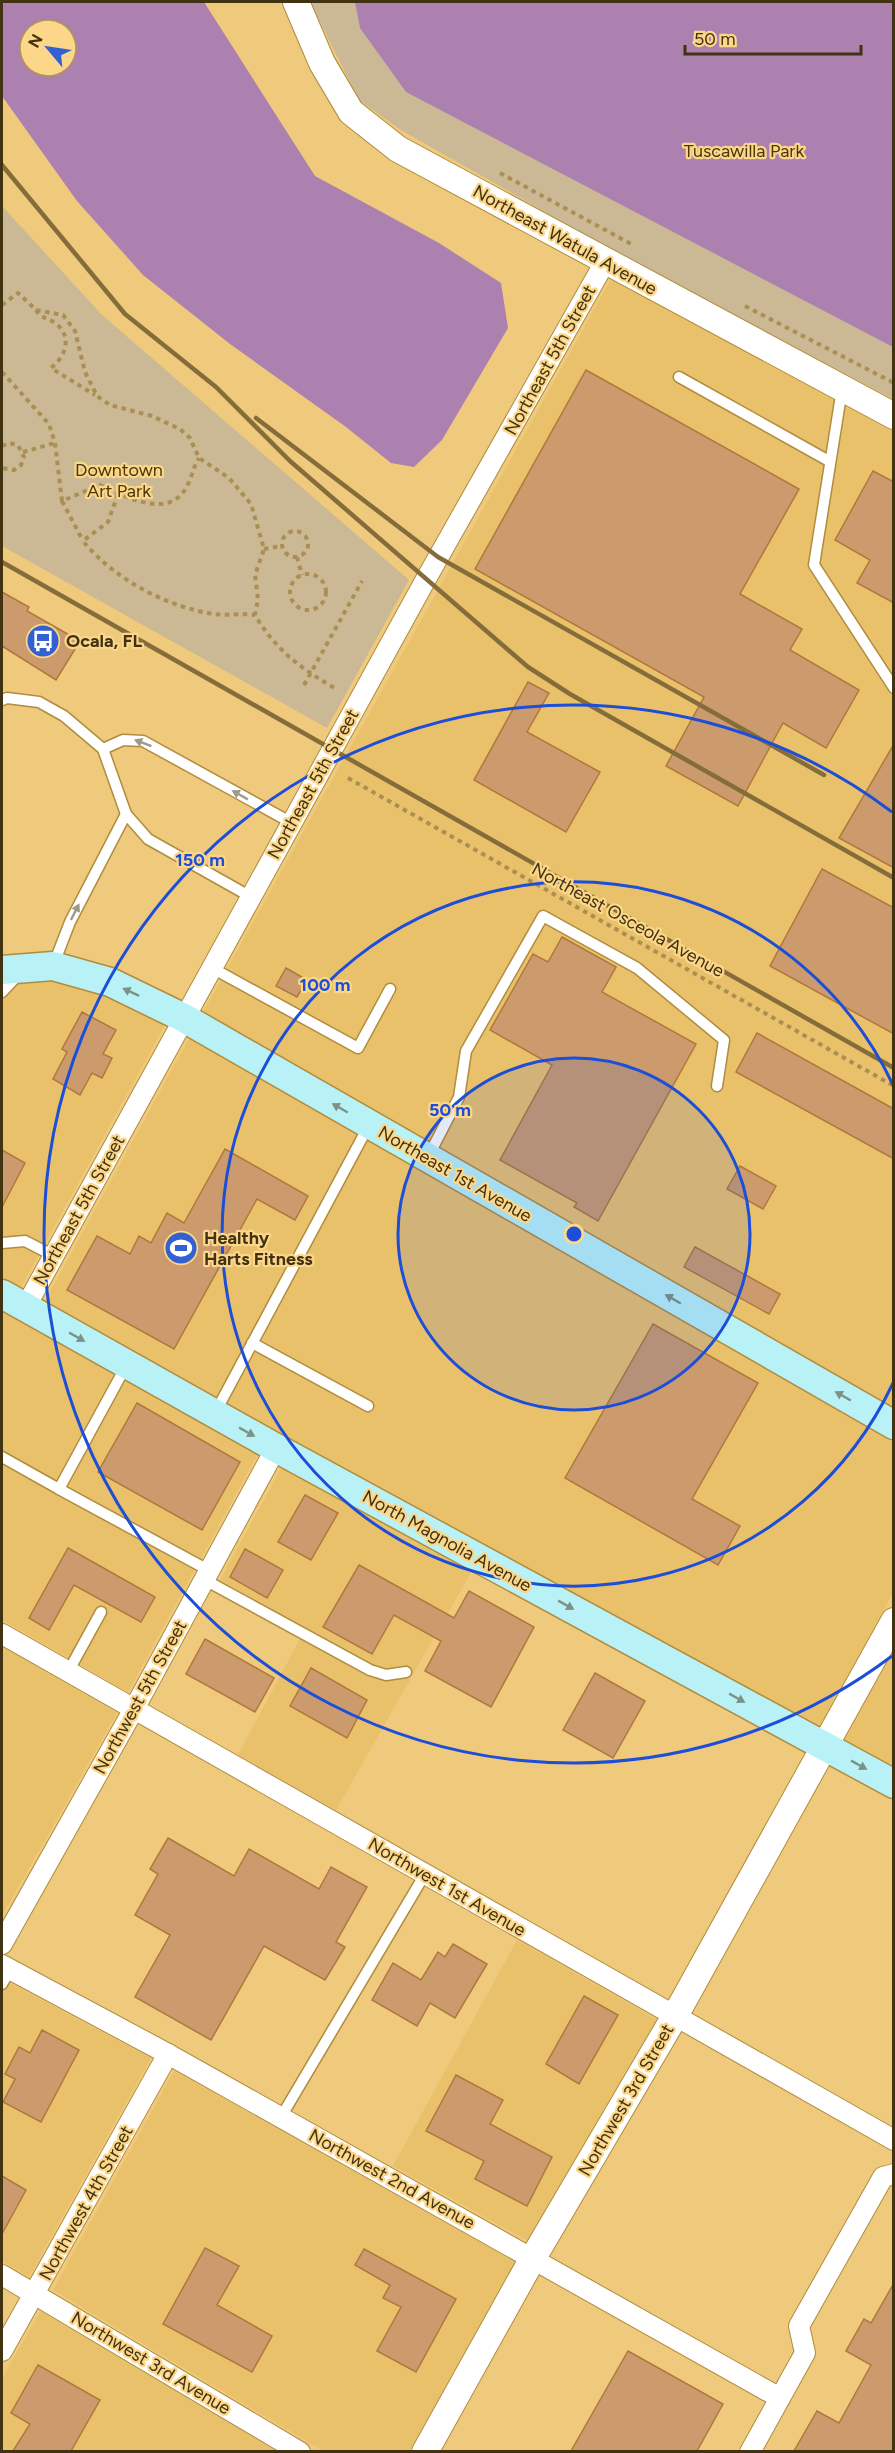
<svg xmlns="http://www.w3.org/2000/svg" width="895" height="2453" viewBox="0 0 895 2453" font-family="Figtree,sans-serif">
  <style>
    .built { fill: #eac16b }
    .green { fill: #cbb895 }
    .water { fill: #ac81b0; fill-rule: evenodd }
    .building { fill: #cb9b6e; stroke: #b1773c; stroke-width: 1.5 }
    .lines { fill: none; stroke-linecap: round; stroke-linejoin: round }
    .service-casing { stroke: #b08c3e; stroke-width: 13 }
    .minor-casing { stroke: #b08c3e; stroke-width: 22 }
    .tertiary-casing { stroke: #b08c3e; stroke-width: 28 }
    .secondary-casing { stroke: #b08c3e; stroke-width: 31 }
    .path { stroke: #ab8e52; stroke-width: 4; stroke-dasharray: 4.5 4.5; stroke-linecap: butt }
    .service { stroke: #fff; stroke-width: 10 }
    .minor { stroke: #fff; stroke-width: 20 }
    .tertiary { stroke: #fff; stroke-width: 26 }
    .secondary { stroke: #b8f2f7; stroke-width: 28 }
    .rail { stroke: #856d3b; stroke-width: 4.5 }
    .oneway { fill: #a09888 }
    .oneway2 { fill: #7c9284 }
    .ring { fill: none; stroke: #1d4ed8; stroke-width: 3 }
    .labels { text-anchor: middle; stroke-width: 4.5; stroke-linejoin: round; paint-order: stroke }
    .park-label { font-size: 18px; fill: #4c3806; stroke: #fcd689 }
    .street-label { font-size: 18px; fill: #413211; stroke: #fcd689 }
    .poi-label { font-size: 18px; font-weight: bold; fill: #413211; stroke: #fcd689; text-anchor: start }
    .centre { fill: #1d4ed8; stroke: #fcd689; stroke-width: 3 }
    .ring-label { font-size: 18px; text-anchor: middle; font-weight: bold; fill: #1d4ed8; stroke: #fcd689; stroke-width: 4.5; stroke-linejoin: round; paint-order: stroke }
  </style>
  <rect width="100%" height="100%" fill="#efc97c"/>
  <g class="built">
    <polygon points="611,279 893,430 893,1411 202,1014"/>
    <polygon points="53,978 106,994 166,1023 19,1291 2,1280 2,983"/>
    <polygon points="191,1035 893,1439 893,1593 819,1729 43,1305"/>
    <polygon points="2,1308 259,1452 128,1692 2,1620"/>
    <polygon points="283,1465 473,1569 336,1810 238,1755 301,1637 214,1591"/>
    <polygon points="2,1647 117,1713 2,1916"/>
    <polygon points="893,1650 893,1770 843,1742"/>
    <polygon points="517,1940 657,2020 528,2241 393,2166"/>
    <polygon points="2,1979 151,2058 29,2277 2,2261"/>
    <polygon points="174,2071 516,2262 409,2451 323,2451 53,2290"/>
    <polygon points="41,2311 276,2451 2,2452 2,2378"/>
  </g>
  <g class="green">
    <polygon points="310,2 893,2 893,399 591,238 401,130 359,100"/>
    <polygon points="2,206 102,315 409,580 327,728 2,546"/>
  </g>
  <g class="water">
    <path d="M2,2H204L315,176L439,243L501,283L508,328L442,440L414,467L391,463L346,427L230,344L143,275L77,201L2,96ZM30,30H66V66H30Z"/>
    <polygon points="355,2 893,2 893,347 406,92 360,28"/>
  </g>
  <g class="building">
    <polygon points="586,370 799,489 740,594 802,629 790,650 859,690 826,748 783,723 738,806 666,766 704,697 475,569"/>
    <polygon points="873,471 894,482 894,603 857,583 870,560 835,540"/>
    <polygon points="2,592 29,607 27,611 80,641 56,680 2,646"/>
    <polygon points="528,682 549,693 527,732 600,772 566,832 474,780"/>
    <polygon points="894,744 894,868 839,838"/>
    <polygon points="822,869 894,908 894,1034 770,966"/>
    <polygon points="562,937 616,967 602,992 696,1044 598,1221 574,1207 577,1203 500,1160 552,1065 490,1030 533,954 548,962"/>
    <polygon points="286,968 307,980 297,997 276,986"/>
    <polygon points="82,1012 116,1030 103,1054 112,1058 102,1078 92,1073 80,1095 53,1079 67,1052 62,1049"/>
    <polygon points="757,1033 894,1109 894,1159 736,1072"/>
    <polygon points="225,1149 308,1196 295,1220 257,1199 174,1349 67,1290 97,1236 130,1254 139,1236 151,1243 167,1213 184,1223"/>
    <polygon points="2,1150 25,1163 2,1207"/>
    <polygon points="740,1166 776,1186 763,1209 727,1189"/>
    <polygon points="695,1247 780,1294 769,1314 684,1267"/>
    <polygon points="653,1324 758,1383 692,1499 740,1526 718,1565 565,1478"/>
    <polygon points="137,1403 240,1462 202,1530 98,1472"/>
    <polygon points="305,1495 338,1513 311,1560 278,1542"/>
    <polygon points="68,1548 155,1597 141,1622 74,1585 49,1630 29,1618"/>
    <polygon points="245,1549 283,1570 267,1598 230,1577"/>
    <polygon points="359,1565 454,1618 469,1591 534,1627 491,1707 425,1671 441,1641 394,1615 372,1654 323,1627"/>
    <polygon points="205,1639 274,1678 255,1712 186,1674"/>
    <polygon points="311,1668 367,1700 347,1738 290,1706"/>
    <polygon points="595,1673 645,1701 613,1758 563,1730"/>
    <polygon points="168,1838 234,1876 249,1849 319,1889 331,1867 367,1887 336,1942 345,1947 325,1980 264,1946 211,2040 135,1997 170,1935 135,1915 158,1874 150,1869"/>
    <polygon points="453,1944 487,1964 455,2018 430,2003 417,2026 372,2000 393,1963 421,1980 438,1952 445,1957"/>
    <polygon points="584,1996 618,2015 579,2084 546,2064"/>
    <polygon points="42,2030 79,2050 41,2122 3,2102 15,2079 5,2074 19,2047 30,2053"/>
    <polygon points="456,2075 503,2100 490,2124 552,2157 527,2206 475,2179 484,2161 426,2131"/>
    <polygon points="2,2176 26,2190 2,2234"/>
    <polygon points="205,2248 239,2266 217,2305 272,2336 252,2372 163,2324"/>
    <polygon points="364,2249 456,2299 416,2372 377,2351 401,2307 383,2298 390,2285 355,2265"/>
    <polygon points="894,2283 894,2451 794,2451 817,2411 839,2423 871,2365 846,2351 864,2319 871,2323"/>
    <polygon points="628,2351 723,2404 697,2451 571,2451"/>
    <polygon points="38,2365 100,2400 71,2451 13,2451 30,2424 11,2413"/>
  </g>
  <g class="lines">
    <g class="service-casing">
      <g id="service">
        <polyline points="679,377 829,461"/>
        <polyline points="842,389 814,565 894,688"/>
        <polyline points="2,700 7,698 39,702 64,716 103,749 126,814 148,839 251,897"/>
        <polyline points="103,749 123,740 143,741 292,823"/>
        <polyline points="53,966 70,922 126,814"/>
        <polyline points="212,968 358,1048 390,989"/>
        <polyline points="2,992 18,975"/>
        <polyline points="428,1157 459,1097 466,1051 543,916 637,968 724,1040 717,1086"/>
        <polyline points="2,1243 25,1241 54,1256"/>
        <polyline points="252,1343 368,1406"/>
        <polyline points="126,1366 59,1489 210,1571"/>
        <polyline points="215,1413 369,1125"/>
        <polyline points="2,1457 59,1489"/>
        <polyline points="205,1580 370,1670 386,1675 406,1672"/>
        <polyline points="68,1672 101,1612"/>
        <polyline points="2,1984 10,1970"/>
        <polyline points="281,2117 425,1874"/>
      </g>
    </g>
    <g class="minor-casing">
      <g id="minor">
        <polyline points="25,1308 426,579 605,262"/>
        <polyline points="2,1634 894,2140"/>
        <polyline points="2,1944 134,1709 276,1448"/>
        <polyline points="2,1965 168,2054 780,2398"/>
        <polyline points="2,2275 300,2452"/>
        <polyline points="2,2351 168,2054"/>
        <polyline points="750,2452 805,2353 799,2326 883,2177 894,2174"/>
      </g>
    </g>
    <g class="tertiary-casing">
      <g id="tertiary">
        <polyline points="296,2 322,63 351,112 398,149 894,416"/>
        <polyline points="425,2452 533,2258 675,2016 894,1621"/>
      </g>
    </g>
    <g class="secondary-casing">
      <g id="secondary">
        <polyline points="2,970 53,966 110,982 184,1018 894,1425"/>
        <polyline points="2,1294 276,1448 894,1784"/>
      </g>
    </g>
    <g class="path">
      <polyline points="500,173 633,245"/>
      <path d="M2,305L18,293L36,310L63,315L75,331L85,372L97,396L110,405L152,416L180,429L190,438L199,458L229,478L251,504L264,549L255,575L258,599L255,615C276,651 303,670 338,690"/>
      <polyline points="745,306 894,383"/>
      <path d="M36,310C41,319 47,317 55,323C73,336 66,356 51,368L95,395"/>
      <path d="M2,372L49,424L55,443L62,501L100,485C124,496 168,520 186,488C192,478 193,467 199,458"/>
      <polyline points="2,446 9,443 18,445 24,457 21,465 14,470 2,468"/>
      <polyline points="23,452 55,443"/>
      <path d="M118,494L108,522L83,541C113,578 166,607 214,614C227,616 241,613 255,615"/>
      <polyline points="62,501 83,541"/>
      <circle cx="295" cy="544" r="13"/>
      <polyline points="264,549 282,546"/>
      <polyline points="297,557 302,575"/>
      <circle cx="308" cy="592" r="18"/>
      <polyline points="304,685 362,581"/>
      <polyline points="348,778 894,1086"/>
    </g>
    <use href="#service" class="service"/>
    <use href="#minor" class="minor"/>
    <use href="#tertiary" class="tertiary"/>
    <use href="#secondary" class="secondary"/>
    <g class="rail">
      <polyline points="2,165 125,314 216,387 290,461 528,667 570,694 894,878"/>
      <polyline points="256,418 438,557 824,775"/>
      <polyline points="2,562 894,1068"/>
    </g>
  </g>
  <defs><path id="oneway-solid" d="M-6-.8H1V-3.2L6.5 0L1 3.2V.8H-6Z" transform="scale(1.5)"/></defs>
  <g class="oneway">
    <use href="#oneway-solid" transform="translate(143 743) rotate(-159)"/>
    <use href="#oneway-solid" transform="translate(240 795) rotate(-151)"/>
    <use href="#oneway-solid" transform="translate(75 912) rotate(-63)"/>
  </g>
  <g class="oneway2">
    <use href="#oneway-solid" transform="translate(131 992) rotate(-155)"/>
    <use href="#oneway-solid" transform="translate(340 1108) rotate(-150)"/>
    <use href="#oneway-solid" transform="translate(673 1299) rotate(-150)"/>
    <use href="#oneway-solid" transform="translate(77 1337) rotate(29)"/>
    <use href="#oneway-solid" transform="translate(843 1396) rotate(-150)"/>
    <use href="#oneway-solid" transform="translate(247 1432) rotate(29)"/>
    <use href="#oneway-solid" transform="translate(566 1605) rotate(29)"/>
    <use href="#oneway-solid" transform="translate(737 1698) rotate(29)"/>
    <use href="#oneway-solid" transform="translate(859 1765) rotate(29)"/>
  </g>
  <circle cx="574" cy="1234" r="176" fill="#1d4ed8" fill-opacity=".12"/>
  <g class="ring">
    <circle cx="574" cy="1234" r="176"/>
    <path d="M893 1383A352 352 0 1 1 893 1085"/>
    <path d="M892 1656A529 529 0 1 1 892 812"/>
  </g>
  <defs>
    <g id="bus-disc" transform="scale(1.725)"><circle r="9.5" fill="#3361d1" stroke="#fcd689"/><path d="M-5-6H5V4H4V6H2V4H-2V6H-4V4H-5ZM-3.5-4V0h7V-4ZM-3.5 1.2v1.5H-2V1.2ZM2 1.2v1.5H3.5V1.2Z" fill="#fff"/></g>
    <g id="stadium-disc" transform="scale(1.725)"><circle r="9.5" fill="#3361d1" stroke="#fcd689"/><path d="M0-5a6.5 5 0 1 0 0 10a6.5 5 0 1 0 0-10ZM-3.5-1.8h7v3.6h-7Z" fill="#fff"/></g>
  </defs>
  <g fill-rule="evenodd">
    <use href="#bus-disc" x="43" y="641"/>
    <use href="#stadium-disc" x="181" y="1248"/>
  </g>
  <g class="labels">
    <g class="park-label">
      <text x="744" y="157">Tuscawilla Park</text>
      <text x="119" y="476">Downtown<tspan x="119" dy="21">Art Park</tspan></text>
    </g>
    <g class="street-label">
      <text transform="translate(565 240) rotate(29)" y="6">Northeast Watula Avenue</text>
      <text transform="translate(550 360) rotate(-61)" y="6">Northeast 5th Street</text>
      <text transform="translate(313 784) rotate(-61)" y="6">Northeast 5th Street</text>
      <text transform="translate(628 920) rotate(29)" y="6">Northeast Osceola Avenue</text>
      <text transform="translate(455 1174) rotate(30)" y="6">Northeast 1st Avenue</text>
      <text transform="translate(79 1210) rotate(-61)" y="6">Northeast 5th Street</text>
      <text transform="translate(447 1541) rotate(29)" y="6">North Magnolia Avenue</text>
      <text transform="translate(140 1697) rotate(-61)" y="6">Northwest 5th Street</text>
      <text transform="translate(447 1887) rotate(30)" y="6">Northwest 1st Avenue</text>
      <text transform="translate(626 2100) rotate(-60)" y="6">Northwest 3rd Street</text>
      <text transform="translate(392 2179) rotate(29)" y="6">Northwest 2nd Avenue</text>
      <text transform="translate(86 2203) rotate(-61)" y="6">Northwest 4th Street</text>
      <text transform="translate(151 2363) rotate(31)" y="6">Northwest 3rd Avenue</text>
    </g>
    <g class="poi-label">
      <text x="66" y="647">Ocala, FL</text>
      <text x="204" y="1244">Healthy<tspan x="204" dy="21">Harts Fitness</tspan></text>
    </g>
  </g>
  <circle cx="574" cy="1234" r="9" class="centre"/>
  <g class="ring-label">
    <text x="200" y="866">150 m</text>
    <text x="325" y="991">100 m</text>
    <text x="450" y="1116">50 m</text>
  </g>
  <rect width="895" height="2453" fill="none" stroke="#413211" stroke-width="6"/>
  <g transform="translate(48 48) rotate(299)"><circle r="28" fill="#fcd689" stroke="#b19459" stroke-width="1.5"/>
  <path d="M0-4.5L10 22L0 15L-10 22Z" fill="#3361d1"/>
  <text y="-9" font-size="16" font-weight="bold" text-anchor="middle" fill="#413211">N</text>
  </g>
  <path d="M685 45v9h176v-9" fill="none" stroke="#413211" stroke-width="3"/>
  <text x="694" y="45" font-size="18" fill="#413211" stroke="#fcd689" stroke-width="4.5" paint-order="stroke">50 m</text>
</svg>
